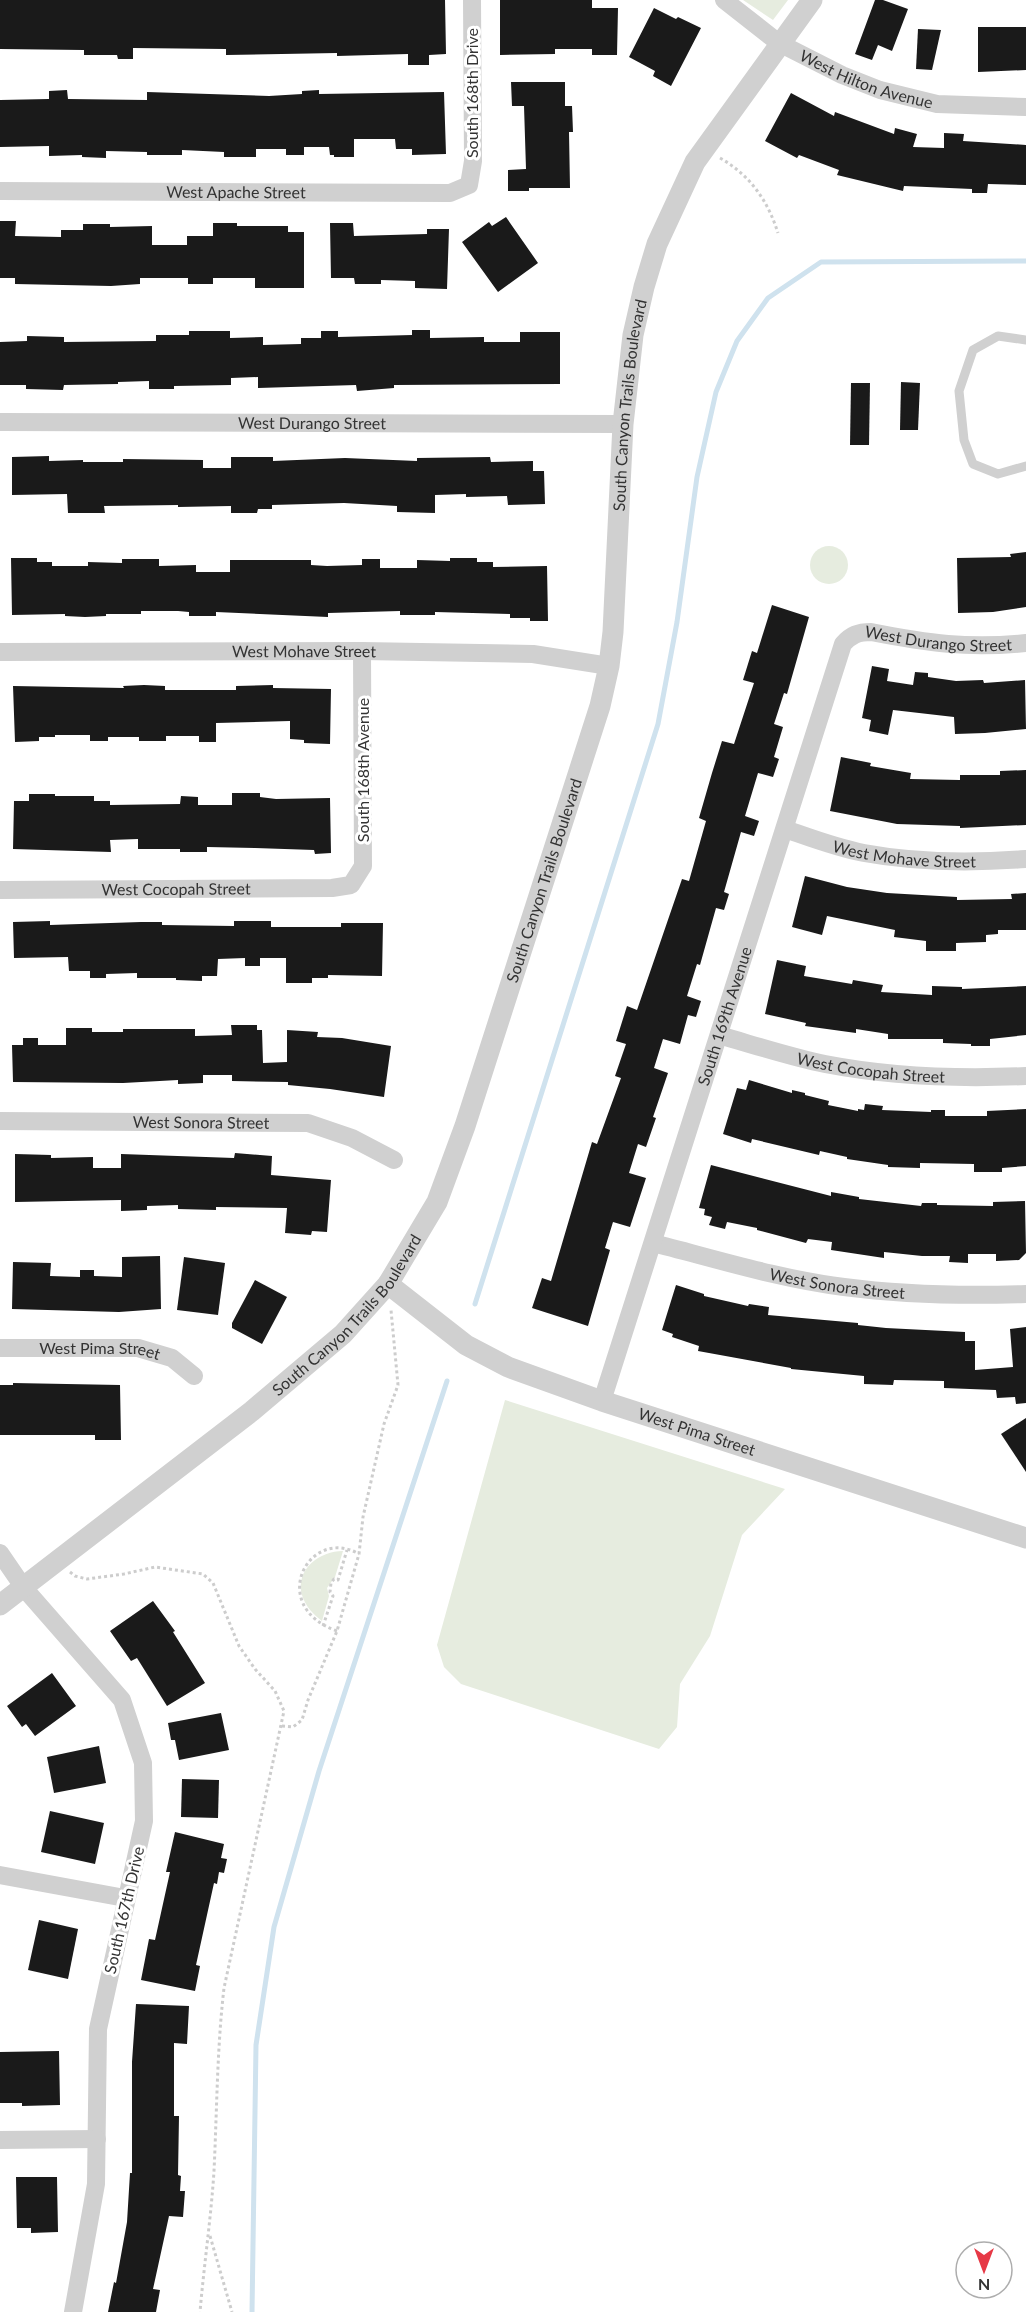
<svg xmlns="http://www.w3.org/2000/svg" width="1026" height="2312" viewBox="0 0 1026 2312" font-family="Lato,sans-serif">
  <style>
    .green { fill: #e6ecdf }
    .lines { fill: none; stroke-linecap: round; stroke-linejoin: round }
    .stream { stroke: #cfe2ee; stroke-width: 5 }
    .building { fill: #1a1a1a }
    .path { stroke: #cdcdcd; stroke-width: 3; stroke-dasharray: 3 3; stroke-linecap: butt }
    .service { stroke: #d0d0d0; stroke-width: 9 }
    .minor { stroke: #d0d0d0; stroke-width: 18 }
    .tertiary { stroke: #d0d0d0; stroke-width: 21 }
    .labels { text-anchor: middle; stroke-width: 6; stroke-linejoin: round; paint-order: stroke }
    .street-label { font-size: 16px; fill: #333; stroke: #fff }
  </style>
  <rect width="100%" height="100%" fill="#fff"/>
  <g class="green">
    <polygon points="743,0 788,0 773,20"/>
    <circle cx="829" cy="565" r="19"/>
    <polygon points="505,1400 785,1489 742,1535 710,1636 680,1684 677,1727 659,1749 461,1684 444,1667 437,1645"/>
    <path d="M343,1551L335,1577L327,1588L329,1596L322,1621C314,1615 305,1606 302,1595C295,1569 320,1551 343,1551Z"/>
  </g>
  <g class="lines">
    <g class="stream">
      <polyline points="475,1304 658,724 677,622 697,477 716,392 737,341 768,298 821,262 1026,261"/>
      <polyline points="252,2312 256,2045 274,1927 319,1771 447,1381"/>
    </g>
  </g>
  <g class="building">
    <polygon points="0,0 445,0 446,54 429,55 429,65 408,65 408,54 337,56 337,53 226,55 226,49 133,48 133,59 118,59 117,55 84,55 84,50 0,49"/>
    <polygon points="500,0 592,0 592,8 618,8 617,55 592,55 592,49 555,49 555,54 500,55"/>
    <polygon points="875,0 883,0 908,9 892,51 878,45 872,60 855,54"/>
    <polygon points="654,8 676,19 678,17 701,28 671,86 653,76 655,71 629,57"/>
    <polygon points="978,27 1026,27 1026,70 978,72"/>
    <polygon points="918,29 941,30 932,70 916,69"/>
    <polygon points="511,82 565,82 565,106 572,106 573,132 569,132 570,188 529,188 529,191 508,191 508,170 526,169 524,106 512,106"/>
    <polygon points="67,90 68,99 147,100 147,92 269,96 302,94 302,91 319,90 319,94 444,92 446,154 412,155 412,149 396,149 395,139 354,139 354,157 334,157 334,155 330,155 329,147 304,147 304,155 286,155 286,149 256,149 256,157 224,157 224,152 182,150 182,155 147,155 147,152 106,151 106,158 82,157 82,155 49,156 49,146 0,147 0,100 49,99 49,91"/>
    <polygon points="791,93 834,116 835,112 894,134 895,128 917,134 913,147 944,148 944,133 964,134 963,141 1026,145 1026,185 988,184 987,193 972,193 972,189 904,186 903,191 837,175 839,170 799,155 797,158 765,141"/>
    <polygon points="506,217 538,263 498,292 462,242 489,222 492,226"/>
    <polygon points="0,221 16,221 15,236 61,237 61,230 83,230 83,224 110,224 110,227 152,226 152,245 187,245 187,236 213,236 213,223 237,223 237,226 288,226 288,232 304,232 304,288 255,288 255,278 213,278 213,284 188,284 188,278 140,278 140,284 111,286 15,284 15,278 0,278"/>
    <polygon points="330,223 353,223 354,236 427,234 427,229 449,229 447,289 415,288 415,281 381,280 381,284 355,284 354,278 331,278"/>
    <polygon points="412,330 430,330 430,338 484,337 484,342 520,342 520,332 560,332 560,384 394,385 394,388 357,391 356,385 258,388 258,377 231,378 231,385 174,386 174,389 149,389 149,381 118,382 118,384 64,385 63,390 26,389 26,385 0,385 0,342 27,341 27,336 64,337 64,342 156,341 156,335 189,335 189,331 230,331 230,338 263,337 263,345 301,344 301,338 321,338 321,331 338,331 338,337 412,335"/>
    <polygon points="901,382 920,383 918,430 900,430"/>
    <polygon points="851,383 870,383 869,445 850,445"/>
    <polygon points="49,456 49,461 83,460 83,462 123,462 123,459 203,460 203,468 231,468 231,457 273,457 273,461 345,458 417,461 417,458 490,457 491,462 533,461 533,471 544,471 545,504 508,505 507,496 466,497 466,494 435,495 435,513 397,512 397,506 344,503 272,505 272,509 258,509 257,513 231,513 231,506 178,507 178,505 104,506 105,513 68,513 67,494 12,495 12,457"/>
    <polygon points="1026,552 1026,607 993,612 958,613 957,558 1011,557 1010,554"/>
    <polygon points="11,558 37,558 37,562 52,562 52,566 88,566 88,562 122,563 122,559 159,559 159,566 196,565 196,572 230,572 230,560 311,560 311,565 327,566 362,565 362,559 380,559 380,568 417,568 417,560 450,561 450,558 477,558 477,562 493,562 493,567 547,566 548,621 530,621 530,618 510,618 510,614 435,612 435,615 400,615 400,611 328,613 328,617 216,612 216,616 189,616 189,612 178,611 141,611 141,614 106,614 106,616 85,617 65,616 65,614 12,615"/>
    <polygon points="772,605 809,617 787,694 784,693 774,724 783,727 774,757 779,759 773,777 758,773 745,816 759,821 754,836 741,832 724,892 729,894 724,910 716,908 700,965 697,964 687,996 701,1001 696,1017 688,1015 680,1044 663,1039 654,1068 668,1073 653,1117 656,1118 646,1147 638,1144 629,1173 646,1178 630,1227 613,1222 605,1248 610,1250 588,1326 532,1308 542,1278 551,1281 592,1142 597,1144 621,1078 615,1076 626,1044 616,1041 627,1006 637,1010 682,879 689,881 706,821 699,818 712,773 722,741 734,744 754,683 743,680 752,651 757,653"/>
    <polygon points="872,666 889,669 887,681 913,685 915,672 928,673 928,677 956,681 983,680 984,683 1025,680 1026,729 985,733 955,734 954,717 893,710 888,735 869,731 871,720 862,718"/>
    <polygon points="144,685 165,686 165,690 236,690 236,686 273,685 273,688 331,689 330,744 304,743 304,740 290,739 290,721 216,723 216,742 199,742 199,736 166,736 166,741 139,741 139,737 108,737 108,741 90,741 90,735 55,735 55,737 39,737 39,741 15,742 13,686 124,688 123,686"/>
    <polygon points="841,757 871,763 870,766 911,773 910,779 960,780 960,775 1000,775 1000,771 1026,770 1026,825 960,828 960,826 897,824 830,811"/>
    <polygon points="232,793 260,793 260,797 276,799 330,798 331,853 315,854 314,850 255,848 207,847 207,852 180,852 180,849 138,849 138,839 110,840 111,852 13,849 14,801 29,801 29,794 55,794 55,796 94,796 94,801 110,801 110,805 180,804 181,796 198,797 198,805 232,805"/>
    <polygon points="805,876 847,887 887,893 957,897 957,900 1012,899 1011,894 1026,893 1026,930 998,930 998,934 986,935 986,942 956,943 956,951 926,951 926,941 894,937 895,930 827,916 822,935 792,927"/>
    <polygon points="50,921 50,925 141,922 162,922 162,925 234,926 234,921 271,921 271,927 341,927 341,923 383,923 382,976 328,975 328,978 312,978 312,983 286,983 286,958 260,958 260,966 245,966 245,958 218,959 217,976 202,976 202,981 176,980 176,978 137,978 137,973 106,974 106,978 90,978 90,971 69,971 68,957 14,958 13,922"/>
    <polygon points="777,960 806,966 804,976 852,984 853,980 883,985 881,992 932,995 932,986 962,987 962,989 1026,986 1026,1035 990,1039 990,1046 971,1046 971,1044 943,1043 943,1039 888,1039 888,1034 856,1029 856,1033 805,1026 806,1023 765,1014"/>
    <polygon points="231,1025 257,1025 257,1030 262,1030 263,1063 287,1062 287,1030 318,1032 317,1037 342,1038 391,1046 384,1097 330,1089 288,1085 288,1082 232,1081 232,1075 203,1075 203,1083 178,1084 178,1080 123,1083 13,1082 12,1045 23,1045 23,1038 38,1038 38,1045 66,1045 66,1028 92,1028 92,1032 123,1032 123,1029 195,1029 195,1036 232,1035"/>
    <polygon points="749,1080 792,1093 792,1090 805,1093 805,1095 829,1101 828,1105 858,1111 858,1109 864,1110 865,1104 883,1106 882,1110 931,1112 931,1110 945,1110 945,1116 987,1116 987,1111 1026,1109 1026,1166 1002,1168 1002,1172 974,1172 974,1164 920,1163 920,1168 888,1167 888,1165 847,1159 847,1157 820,1151 819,1155 752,1139 751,1143 723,1134 737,1088 746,1090"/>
    <polygon points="235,1153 272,1156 271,1175 331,1180 327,1232 312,1231 311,1235 285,1233 287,1208 216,1207 216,1210 178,1209 178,1205 147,1206 147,1210 121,1211 121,1200 15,1202 15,1154 51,1155 51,1158 93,1157 93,1168 121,1168 121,1154 234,1158"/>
    <polygon points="711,1165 831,1196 831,1192 859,1197 859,1199 921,1206 922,1203 937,1203 937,1205 993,1206 993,1202 1025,1201 1026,1253 1019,1260 996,1261 996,1254 968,1254 968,1263 949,1262 950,1256 922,1256 884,1252 884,1258 831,1250 832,1242 808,1239 806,1243 757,1230 757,1228 727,1222 725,1229 709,1225 712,1217 704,1215 705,1209 699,1208"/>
    <polygon points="160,1256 161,1309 119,1312 12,1309 13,1262 51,1263 50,1276 80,1277 80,1270 94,1270 94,1276 122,1277 122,1257"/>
    <polygon points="184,1257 225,1263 218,1315 177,1310"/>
    <polygon points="255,1280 287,1297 262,1344 232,1328 232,1323"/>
    <polygon points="676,1285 704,1294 704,1296 748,1306 749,1304 769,1307 768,1315 858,1323 858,1325 886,1328 965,1332 965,1341 975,1341 975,1370 1013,1367 1010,1329 1026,1327 1026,1403 1016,1404 1015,1397 997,1398 996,1390 944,1388 944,1381 894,1380 893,1385 864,1384 864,1376 791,1369 791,1368 698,1351 699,1346 672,1337 673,1334 662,1330"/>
    <polygon points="13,1383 120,1385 121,1440 95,1440 95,1435 0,1435 0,1385 13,1385"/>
    <polygon points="1026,1418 1026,1472 1001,1434"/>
    <polygon points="153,1601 175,1631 173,1632 205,1683 167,1706 137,1658 131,1661 110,1631"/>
    <polygon points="52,1673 76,1706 35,1736 26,1724 22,1727 7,1706"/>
    <polygon points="221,1713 229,1750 179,1760 175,1740 171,1740 168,1723"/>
    <polygon points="99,1746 106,1783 54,1793 47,1757"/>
    <polygon points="182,1779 219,1780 218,1818 181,1817"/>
    <polygon points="50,1811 104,1823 95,1864 41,1852"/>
    <polygon points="175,1832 224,1844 221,1858 227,1859 224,1873 219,1872 217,1884 214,1883 196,1965 200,1966 195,1991 141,1980 149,1939 155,1940 170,1872 166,1872"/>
    <polygon points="39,1920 78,1929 68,1979 28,1970"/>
    <polygon points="136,2004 189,2006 187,2044 174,2043 174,2116 179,2116 178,2175 181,2176 180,2191 185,2191 183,2217 169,2216 153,2289 160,2290 156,2312 108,2312 114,2282 116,2283 127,2222 130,2173 132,2173 132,2062"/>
    <polygon points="59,2051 60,2105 22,2106 22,2103 0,2103 0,2052"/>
    <polygon points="16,2177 57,2177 58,2232 31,2233 31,2228 17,2228"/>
  </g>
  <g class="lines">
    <g class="path">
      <path d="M720,158C750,175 768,201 778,233"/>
      <path d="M70,1572L75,1576L87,1579L124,1574L155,1567L203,1574L213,1583L239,1646L255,1669L275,1691L284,1711L224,1988C217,2048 217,2109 214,2171C211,2218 204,2265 200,2312"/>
      <polyline points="323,1626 333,1596 330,1592 331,1583 334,1579 338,1580 347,1550"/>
      <path d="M337,1631C266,1606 309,1525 359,1554"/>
      <polyline points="282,1726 293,1727 302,1720 308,1700 337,1631 359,1554 363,1517 384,1424 398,1385 391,1310"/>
      <polyline points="210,2236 232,2312"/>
    </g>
    <polyline class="service" points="1026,340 998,336 973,350 959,391 964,440 973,464 998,474 1026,466"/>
    <g class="minor">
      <path id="s1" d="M724,0L779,43L842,75L880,90L937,104L1026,107"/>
      <path id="s2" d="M0,191L450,193L469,185L473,161L472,0"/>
      <path id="s3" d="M0,422L623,424"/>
      <path id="s4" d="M0,652L362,651L533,654L609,666"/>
      <path id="s5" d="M785,829C811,838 837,848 864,853C918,863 972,863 1026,859"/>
      <path id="s6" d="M0,890L332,888L351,885L363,866L362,651"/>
      <path id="s7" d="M719,1035C754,1045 790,1057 825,1064C892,1077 958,1079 1026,1076"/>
      <path id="s8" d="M0,1121L308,1123L352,1138L394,1160"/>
      <path id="s9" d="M653,1243C716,1259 780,1279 844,1287C905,1295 965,1296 1026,1294"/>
      <path id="s10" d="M0,1348H138L172,1358L194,1376"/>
      <path id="s11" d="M602,1401L843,644C851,635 858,632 871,632C927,643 968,649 1026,643"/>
      <polyline points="0,1553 24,1588 122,1700 143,1763 144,1821 98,2029 96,2184 73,2312"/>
      <polyline points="0,1875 125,1898"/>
      <polyline points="0,2140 97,2139"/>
    </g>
    <g class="tertiary">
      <path id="s12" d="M388,1284L466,1345L508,1367L602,1401L1026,1538"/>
      <path id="s13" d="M0,1605L252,1411L343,1334L388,1284L437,1202L465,1126L600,706L609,666L613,632L623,424L633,335L644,287L657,244L695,162L812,0"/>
    </g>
  </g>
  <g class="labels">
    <g class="street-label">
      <text dy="6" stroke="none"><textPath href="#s1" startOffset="165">West Hilton Avenue</textPath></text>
      <text transform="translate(472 93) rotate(-90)" y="6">South 168th Drive</text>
      <text dy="6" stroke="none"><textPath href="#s2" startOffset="236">West Apache Street</textPath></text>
      <text dy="6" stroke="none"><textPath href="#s13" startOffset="1425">South Canyon Trails Boulevard</textPath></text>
      <text dy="6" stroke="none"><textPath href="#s3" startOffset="312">West Durango Street</textPath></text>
      <text dy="6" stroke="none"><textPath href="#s11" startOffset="894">West Durango Street</textPath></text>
      <text dy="6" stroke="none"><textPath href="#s4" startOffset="304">West Mohave Street</textPath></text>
      <text transform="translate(363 770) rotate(-90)" y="6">South 168th Avenue</text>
      <text dy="6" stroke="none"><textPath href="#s5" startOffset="123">West Mohave Street</textPath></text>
      <text dy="6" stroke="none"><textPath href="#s13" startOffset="939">South Canyon Trails Boulevard</textPath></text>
      <text dy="6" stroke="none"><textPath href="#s6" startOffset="176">West Cocopah Street</textPath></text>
      <text dy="6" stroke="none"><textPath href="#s11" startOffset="404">South 169th Avenue</textPath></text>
      <text dy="6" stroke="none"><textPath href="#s7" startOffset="156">West Cocopah Street</textPath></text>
      <text dy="6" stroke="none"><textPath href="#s8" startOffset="201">West Sonora Street</textPath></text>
      <text dy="6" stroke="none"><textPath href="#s9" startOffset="189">West Sonora Street</textPath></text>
      <text dy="6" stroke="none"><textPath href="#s13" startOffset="454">South Canyon Trails Boulevard</textPath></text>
      <text dy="6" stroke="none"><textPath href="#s10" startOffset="100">West Pima Street</textPath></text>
      <text dy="6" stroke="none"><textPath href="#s12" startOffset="346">West Pima Street</textPath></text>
      <text transform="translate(124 1910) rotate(-77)" y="6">South 167th Drive</text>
    </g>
  </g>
  <g transform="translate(984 2270) rotate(180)"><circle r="28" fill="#ffffff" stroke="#adadad" stroke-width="1.5"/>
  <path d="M0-4.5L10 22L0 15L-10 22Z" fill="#e63946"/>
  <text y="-9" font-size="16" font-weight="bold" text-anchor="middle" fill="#333333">N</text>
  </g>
</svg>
